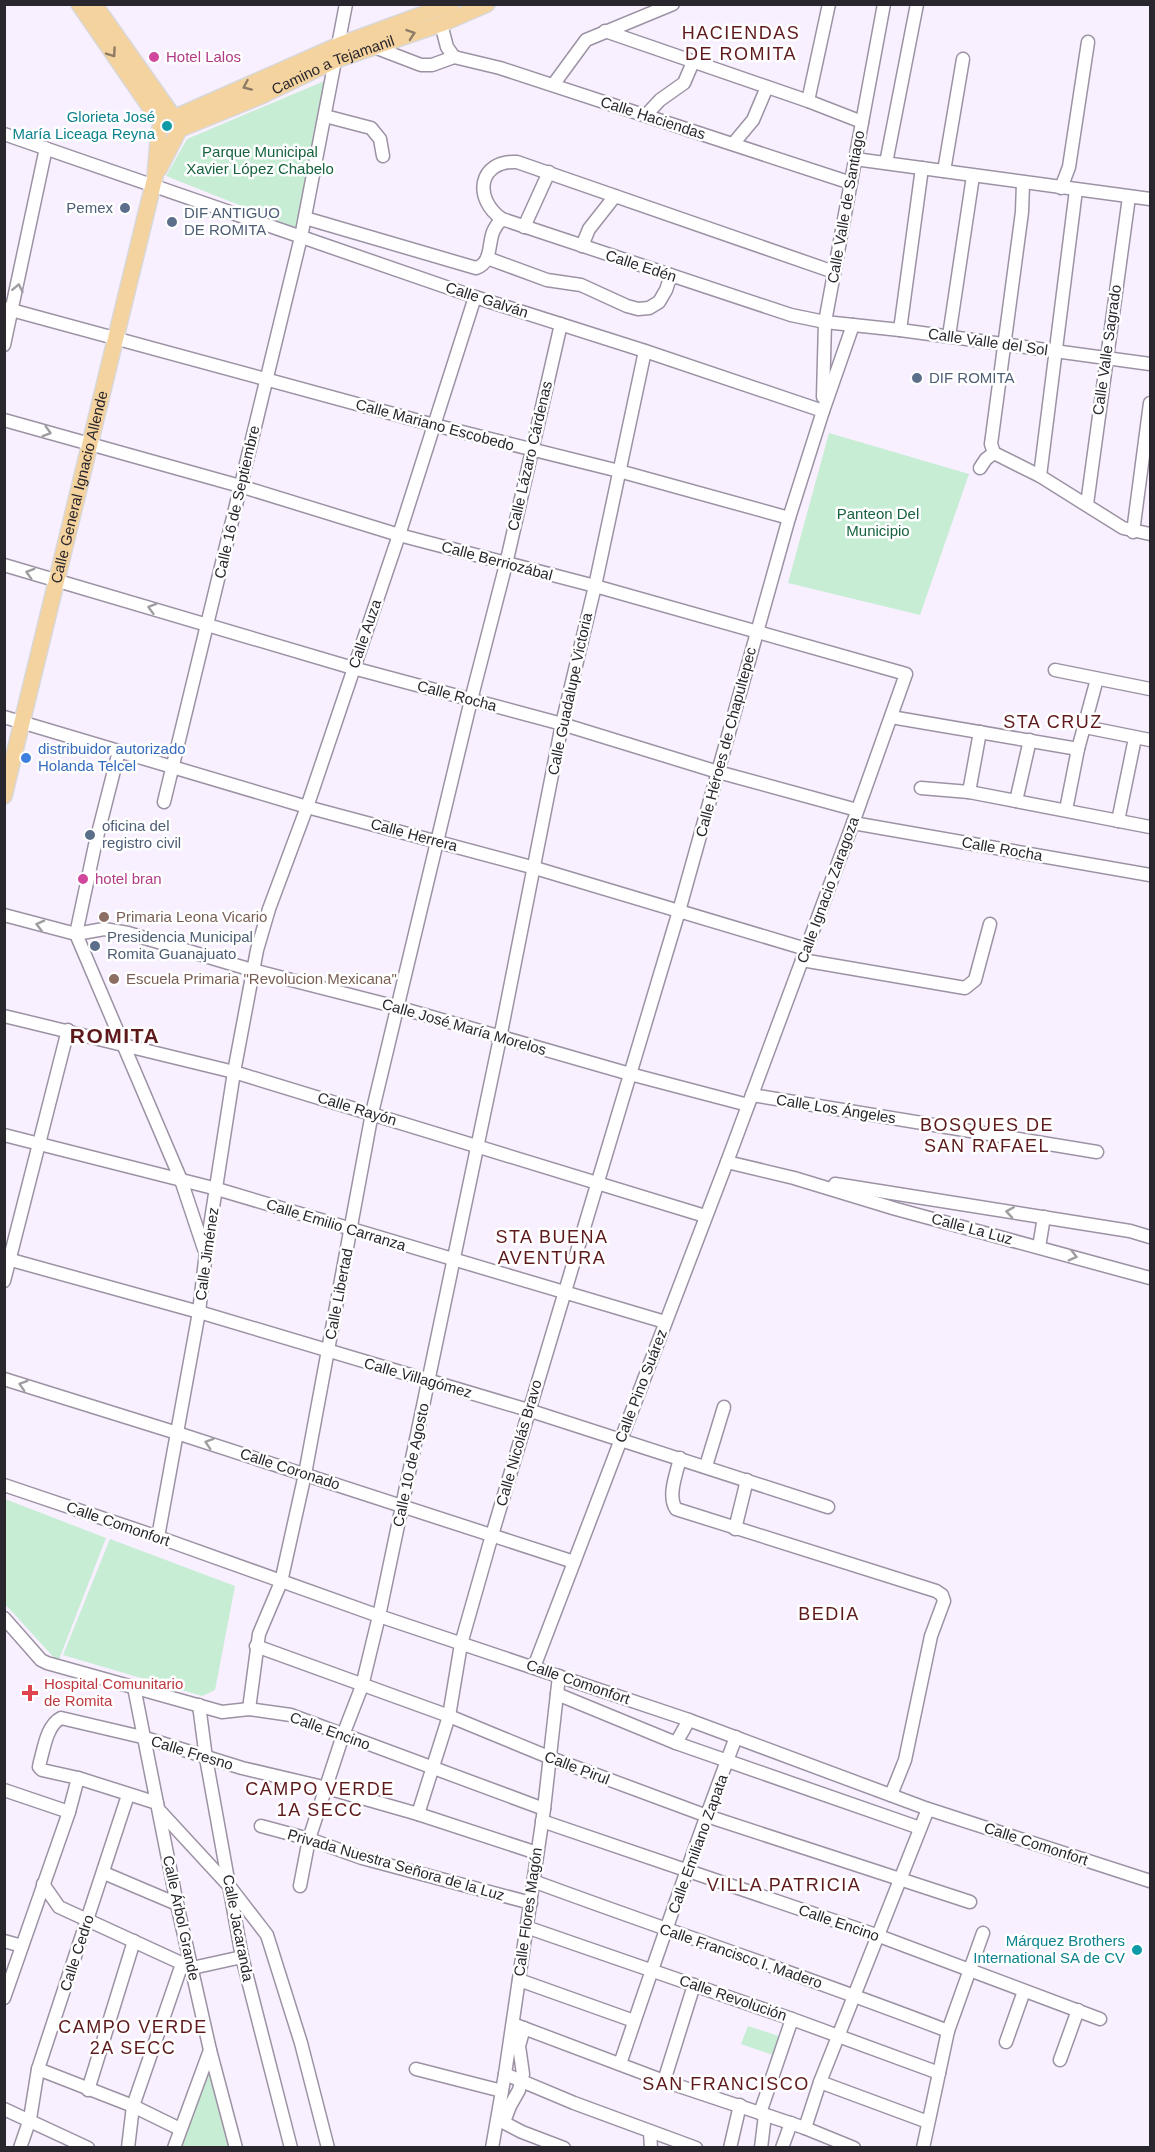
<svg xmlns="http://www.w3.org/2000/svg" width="1155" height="2152" viewBox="0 0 1155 2152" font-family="Helvetica,sans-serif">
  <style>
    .green { fill: #c7edd5 }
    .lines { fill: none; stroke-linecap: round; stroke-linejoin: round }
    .minor-casing { stroke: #9c92a4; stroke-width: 15 }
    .major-casing { stroke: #d9d8d9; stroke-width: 18 }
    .minor { stroke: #fff; stroke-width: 12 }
    .major { stroke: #f4d39e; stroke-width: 15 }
    .oneway { stroke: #8f7c66 }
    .oneway2 { stroke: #9f9da0 }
    .hotel-dot { fill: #d1479c; stroke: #fff; stroke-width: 2 }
    .culture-dot { fill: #0f9aa8; stroke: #fff; stroke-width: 2 }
    .service-dot { fill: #5c6f8a; stroke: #fff; stroke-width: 2 }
    .shop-dot { fill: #3f7fe0; stroke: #fff; stroke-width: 2 }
    .education-dot { fill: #8d6e63; stroke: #fff; stroke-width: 2 }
    .health-dot { fill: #e0444e; stroke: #fff; stroke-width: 2 }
    .labels { text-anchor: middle; stroke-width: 5; stroke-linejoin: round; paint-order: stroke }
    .hotel-label { font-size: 15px; fill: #b23c85; stroke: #fff; text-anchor: start }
    .street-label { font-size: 15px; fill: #2a262d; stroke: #fff }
    .culture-label { font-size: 15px; fill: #0d838f; stroke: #fff; text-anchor: end }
    .park-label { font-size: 15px; fill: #18633f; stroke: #fff }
    .service-label { font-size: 15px; fill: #4e5e75; stroke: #fff; text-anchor: start }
    .shop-label { font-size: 15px; fill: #366cbe; stroke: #fff; text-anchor: start }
    .education-label { font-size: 15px; fill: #785e54; stroke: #fff; text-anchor: start }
    .health-label { font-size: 15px; fill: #be3a42; stroke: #fff; text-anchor: start }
    .quarter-label { font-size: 18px; letter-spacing: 1.5px; fill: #5e191c; stroke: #fff }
    .district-label { font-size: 21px; font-weight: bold; letter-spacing: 1.5px; fill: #5e191c; stroke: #fff }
  </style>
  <rect width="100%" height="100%" fill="#f8efff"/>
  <g class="green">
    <polygon points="329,79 297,228 166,176 187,139"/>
    <polygon points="829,433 969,474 920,615 788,583"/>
    <polygon points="5,1499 106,1538 58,1662 5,1604"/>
    <polygon points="110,1539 235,1586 215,1690 202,1696 63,1655"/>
    <polygon points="748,2026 782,2037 776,2056 741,2044"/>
    <polygon points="211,2071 230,2147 181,2148 206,2072"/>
  </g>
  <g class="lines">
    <g class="minor-casing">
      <g id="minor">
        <polyline points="441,24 447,47 454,57"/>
        <polyline points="605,31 808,101 862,122"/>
        <polyline points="374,47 421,65 432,65 454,57 500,68 851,183"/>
        <polyline points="553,85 586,40 673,4"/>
        <polyline points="808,101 829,4"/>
        <polyline points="646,115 660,100 684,83 693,62"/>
        <polyline points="325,116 371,128 380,139 383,156"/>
        <polyline points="4,134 475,297 645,351 823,411"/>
        <polyline points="733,144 753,120 767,87"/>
        <polyline points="855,159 1150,199"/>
        <polyline points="886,163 917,4"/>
        <polyline points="944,171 963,59"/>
        <polyline points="1061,188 1069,167 1088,42"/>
        <path d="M305,218L476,268C492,263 488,245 493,232C495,227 498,223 502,219"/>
        <polyline points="524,227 549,172"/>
        <polyline points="582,246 589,229 615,196"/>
        <polyline points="487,258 547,280 581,285 627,306 638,309 649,308 659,302 666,290 671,275"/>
        <path d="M834,272L517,162C478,160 473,199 502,219L791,315L825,322L900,330L1150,364"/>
        <polyline points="4,308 434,425 619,471 789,518"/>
        <polyline points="900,330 922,168"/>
        <polyline points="949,336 973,176"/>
        <polyline points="4,345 46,148"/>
        <polyline points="823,397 825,322 884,4"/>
        <polyline points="4,420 240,486 399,535 595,586 906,674 853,823 727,1162 534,1667"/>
        <polyline points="994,453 991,444 1022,212 1023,183"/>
        <polyline points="994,453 1040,476 1123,528 1150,534"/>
        <polyline points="980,468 986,459 994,453"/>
        <polyline points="1040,476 1076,190"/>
        <polyline points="1087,504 1129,197"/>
        <polyline points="1133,532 1150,403"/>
        <polyline points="4,565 353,668 562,724 718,772 857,810"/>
        <polyline points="1055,670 1150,689"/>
        <polyline points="4,717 307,807 535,868 806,949"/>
        <polyline points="891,717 1078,749"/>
        <polyline points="1085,727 1150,740"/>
        <polyline points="921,788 969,792 1150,827"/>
        <polyline points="969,792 980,732"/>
        <polyline points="1016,801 1030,740"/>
        <polyline points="164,802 301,237 346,4"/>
        <polyline points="1066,810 1078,749 1097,679"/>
        <polyline points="1118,821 1135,738"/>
        <polyline points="853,823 1150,875"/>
        <polyline points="4,915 76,934 104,929 128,933 252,970 397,1007 630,1074 748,1105"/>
        <polyline points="76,934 181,1180 204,1249"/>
        <polyline points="76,934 95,845 119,751"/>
        <polyline points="802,960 965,988 975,980 990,924"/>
        <polyline points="4,1016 234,1072 705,1216"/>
        <polyline points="752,1095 1097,1152"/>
        <polyline points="4,1135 217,1189 665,1322"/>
        <polyline points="727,1162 794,1178 896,1209 1150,1278"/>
        <polyline points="835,1184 1130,1231 1150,1237"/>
        <polyline points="1039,1247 1044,1217"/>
        <polyline points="4,1258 199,1312 528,1410 828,1507"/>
        <polyline points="4,1281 68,1030"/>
        <polyline points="4,1379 177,1433 574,1562"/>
        <path d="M680,1458C677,1473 667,1495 676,1509L936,1591L942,1595L944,1601L931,1636L905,1760L891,1795"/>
        <polyline points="706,1466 724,1407"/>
        <polyline points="4,1485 158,1537 379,1616 689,1720 928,1809 1150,1881"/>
        <polyline points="735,1529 747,1480"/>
        <polyline points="158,1537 199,1312 206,1252 234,1072 257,950 269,909 307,807 399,535 475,297"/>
        <polyline points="4,1618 41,1660 47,1663 222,1712 249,1709 291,1715 544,1809"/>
        <polyline points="256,1646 449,1716 551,1758 707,1816 970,1902"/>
        <polyline points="134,1687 177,1904 210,2050 236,2148"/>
        <polyline points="557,1694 676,1743 920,1828"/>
        <polyline points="199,1705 206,1758 242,1957 291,2148"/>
        <polyline points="249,1709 259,1634 281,1582 305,1474 372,1113 471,700 506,564 561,324"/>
        <polyline points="676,1743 689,1720"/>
        <polyline points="4,1790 69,1812"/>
        <path d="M157,1803L78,1778L42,1770L39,1767L40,1762C44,1748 47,1725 61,1718L142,1737L242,1768L327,1788L418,1814L537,1853"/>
        <polyline points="159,1810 230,1887 267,1935 301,2043 328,2148"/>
        <polyline points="418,1814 449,1716 461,1644 492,1535 679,911 789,518 823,411 853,325"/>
        <polyline points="542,1821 879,1936 1100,2019"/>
        <polyline points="261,1826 309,1839 362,1858 531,1903"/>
        <polyline points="104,1873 177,1904"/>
        <path d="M533,1881C671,1932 811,1978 948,2031"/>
        <polyline points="43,1884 59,1907 192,1968 242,1957"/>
        <polyline points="300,1886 309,1839 343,1735 362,1686 379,1616 500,1038 562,724 595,586 645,351"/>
        <polyline points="526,1927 792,2019 939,2073"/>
        <polyline points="4,1941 22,1946"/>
        <polyline points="519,1980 634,2021"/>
        <polyline points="4,1998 69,1812 78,1778"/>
        <polyline points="513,2024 664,2081 805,2128 854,2148"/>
        <polyline points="1006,2042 1024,1991"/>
        <polyline points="1060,2060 1078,2010"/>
        <path d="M620,2064C657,1954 695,1845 736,1737"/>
        <polyline points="38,2069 133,2106 180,2129"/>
        <polyline points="416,2069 502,2091"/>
        <polyline points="505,2074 574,2103 696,2148"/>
        <polyline points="664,2081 694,1985"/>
        <polyline points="820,2082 928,2122"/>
        <polyline points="88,2090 134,1941"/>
        <polyline points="4,2109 88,2148"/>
        <polyline points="760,2113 792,2019"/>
        <polyline points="499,2120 522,2132 564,2148"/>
        <polyline points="504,2122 510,2106 519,2090 523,2074 519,2046 524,2028"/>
        <polyline points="805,2128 820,2082 928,1809"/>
        <polyline points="650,2132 651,2148"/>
        <polyline points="20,2148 30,2119 38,2069 128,1795"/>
        <polyline points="128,2148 133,2106 182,1964"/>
        <polyline points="174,2148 210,2050"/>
        <polyline points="492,2148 505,2074 544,1809 559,1676"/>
        <polyline points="730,2148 740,2105"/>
        <polyline points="761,2148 765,2115"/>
        <polyline points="782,2148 791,2123"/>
        <polyline points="923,2148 948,2031 983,1933"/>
      </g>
    </g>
    <g class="major-casing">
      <g id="major">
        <polyline points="79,4 158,119"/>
        <polyline points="94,4 170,112"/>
        <polyline points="178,116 339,45 451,4"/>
        <path id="s1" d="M180,129L261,96L336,60L441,24L487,4"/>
        <polyline points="159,169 178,132"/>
        <path id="s2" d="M4,796L155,177L159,131"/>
      </g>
    </g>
    <use href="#minor" class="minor"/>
    <use href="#major" class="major"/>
  </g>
  <defs><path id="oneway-chevron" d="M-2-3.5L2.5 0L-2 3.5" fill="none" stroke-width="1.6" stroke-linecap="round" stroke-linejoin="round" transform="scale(1.5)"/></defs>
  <g class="oneway">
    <use href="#oneway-chevron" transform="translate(411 34) rotate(-19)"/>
    <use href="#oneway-chevron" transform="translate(112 53) rotate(55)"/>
    <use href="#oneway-chevron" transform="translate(247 86) rotate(156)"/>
  </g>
  <g class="oneway2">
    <use href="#oneway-chevron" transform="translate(18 288) rotate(-78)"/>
    <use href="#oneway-chevron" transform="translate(47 432) rotate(16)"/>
    <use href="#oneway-chevron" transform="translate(30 573) rotate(-164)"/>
    <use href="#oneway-chevron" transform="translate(152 608) rotate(-164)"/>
    <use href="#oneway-chevron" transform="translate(40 925) rotate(-166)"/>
    <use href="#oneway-chevron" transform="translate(1010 1212) rotate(-171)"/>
    <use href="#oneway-chevron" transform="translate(1073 1256) rotate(15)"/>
    <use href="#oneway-chevron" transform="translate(23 1385) rotate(-163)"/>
    <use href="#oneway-chevron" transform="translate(209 1443) rotate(-162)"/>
  </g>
  <g class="hotel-dot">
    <circle cx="154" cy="57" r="6"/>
    <circle cx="83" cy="879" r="6"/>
  </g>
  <g class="culture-dot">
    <circle cx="167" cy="126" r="6"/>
    <circle cx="1137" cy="1950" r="6"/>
  </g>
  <g class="service-dot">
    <circle cx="125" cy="208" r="6"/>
    <circle cx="172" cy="222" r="6"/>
    <circle cx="917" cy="378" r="6"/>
    <circle cx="90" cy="835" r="6"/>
    <circle cx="95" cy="946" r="6"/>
  </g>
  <circle class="shop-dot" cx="26" cy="758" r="6"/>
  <g class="education-dot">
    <circle cx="104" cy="917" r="6"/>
    <circle cx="114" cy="979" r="6"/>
  </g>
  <path class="health-dot" d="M27 1684h6v6h6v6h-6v6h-6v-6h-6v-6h6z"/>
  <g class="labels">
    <g class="hotel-label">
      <text x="166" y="62">Hotel Lalos</text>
      <text x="95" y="884">hotel bran</text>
    </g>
    <g class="street-label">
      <text dy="5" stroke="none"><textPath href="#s1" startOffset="166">Camino a Tejamanil</textPath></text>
      <text transform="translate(653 118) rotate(18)" y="5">Calle Haciendas</text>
      <text transform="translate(846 207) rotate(-80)" y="5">Calle Valle de Santiago</text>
      <text transform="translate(641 266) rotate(18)" y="5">Calle Edén</text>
      <text transform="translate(487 300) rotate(18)" y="5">Calle Galván</text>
      <text transform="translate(988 342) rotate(8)" y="5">Calle Valle del Sol</text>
      <text transform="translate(1107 350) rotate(-82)" y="5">Calle Valle Sagrado</text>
      <text transform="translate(435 425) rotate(15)" y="5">Calle Mariano Escobedo</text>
      <text transform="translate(530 456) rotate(-77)" y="5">Calle Lázaro Cárdenas</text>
      <text dy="5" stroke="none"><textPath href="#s2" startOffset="318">Calle General Ignacio Allende</textPath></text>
      <text transform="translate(237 502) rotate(-77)" y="5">Calle 16 de Septiembre</text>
      <text transform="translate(497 561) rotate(15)" y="5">Calle Berriozábal</text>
      <text transform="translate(365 634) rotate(-71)" y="5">Calle Auza</text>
      <text transform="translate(570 694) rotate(-78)" y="5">Calle Guadalupe Victoria</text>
      <text transform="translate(457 696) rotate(15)" y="5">Calle Rocha</text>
      <text transform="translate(726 742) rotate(-75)" y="5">Calle Héroes de Chapultepec</text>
      <text transform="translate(414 835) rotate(15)" y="5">Calle Herrera</text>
      <text transform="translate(1002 849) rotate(10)" y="5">Calle Rocha</text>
      <text transform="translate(828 890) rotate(-70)" y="5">Calle Ignacio Zaragoza</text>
      <text transform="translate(464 1027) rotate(16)" y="5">Calle José María Morelos</text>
      <text transform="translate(357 1109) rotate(17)" y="5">Calle Rayón</text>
      <text transform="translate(836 1109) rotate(9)" y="5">Calle Los Ángeles</text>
      <text transform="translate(336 1225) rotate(17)" y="5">Calle Emilio Carranza</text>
      <text transform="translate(972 1229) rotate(15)" y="5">Calle La Luz</text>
      <text transform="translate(207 1254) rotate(-82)" y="5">Calle Jiménez</text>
      <text transform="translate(339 1294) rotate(-79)" y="5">Calle Libertad</text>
      <text transform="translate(418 1378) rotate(16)" y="5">Calle Villagómez</text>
      <text transform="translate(641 1386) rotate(-69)" y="5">Calle Pino Suárez</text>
      <text transform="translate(519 1443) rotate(-74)" y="5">Calle Nicolás Bravo</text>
      <text transform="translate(411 1465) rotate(-78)" y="5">Calle 10 de Agosto</text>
      <text transform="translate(290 1469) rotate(18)" y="5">Calle Coronado</text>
      <text transform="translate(118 1524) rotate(19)" y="5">Calle Comonfort</text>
      <text transform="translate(578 1682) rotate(19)" y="5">Calle Comonfort</text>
      <text transform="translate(330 1731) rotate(20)" y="5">Calle Encino</text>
      <text transform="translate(192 1753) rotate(17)" y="5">Calle Fresno</text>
      <text transform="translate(577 1768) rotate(21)" y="5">Calle Pirul</text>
      <text transform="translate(698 1844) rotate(-70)" y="5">Calle Emiliano Zapata</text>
      <text transform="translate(1036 1844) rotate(18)" y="5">Calle Comonfort</text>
      <text transform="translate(396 1865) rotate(16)" y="5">Privada Nuestra Señora de la Luz</text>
      <text transform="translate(528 1912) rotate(-82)" y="5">Calle Flores Magón</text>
      <text transform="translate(181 1918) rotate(78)" y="5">Calle Árbol Grande</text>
      <text transform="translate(839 1923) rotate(19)" y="5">Calle Encino</text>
      <text transform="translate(238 1928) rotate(79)" y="5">Calle Jacaranda</text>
      <text transform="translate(77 1953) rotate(-72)" y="5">Calle Cedro</text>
      <text transform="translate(741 1956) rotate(19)" y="5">Calle Francisco I. Madero</text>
      <text transform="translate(733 1998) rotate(19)" y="5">Calle Revolución</text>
    </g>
    <g class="culture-label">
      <text x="155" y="122">Glorieta José<tspan x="155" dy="17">María Liceaga Reyna</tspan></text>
      <text x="1125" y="1946">Márquez Brothers<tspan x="1125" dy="17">International SA de CV</tspan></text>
    </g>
    <g class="park-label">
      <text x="260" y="157">Parque Municipal<tspan x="260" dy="17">Xavier López Chabelo</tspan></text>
      <text x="878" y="519">Panteon Del<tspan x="878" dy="17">Municipio</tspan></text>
    </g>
    <g class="service-label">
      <text x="113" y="213" text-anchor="end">Pemex</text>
      <text x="184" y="218">DIF ANTIGUO<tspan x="184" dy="17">DE ROMITA</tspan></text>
      <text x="929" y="383">DIF ROMITA</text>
      <text x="102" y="831">oficina del<tspan x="102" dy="17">registro civil</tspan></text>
      <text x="107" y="942">Presidencia Municipal<tspan x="107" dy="17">Romita Guanajuato</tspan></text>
    </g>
    <g class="shop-label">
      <text x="38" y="754">distribuidor autorizado<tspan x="38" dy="17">Holanda Telcel</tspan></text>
    </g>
    <g class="education-label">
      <text x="116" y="922">Primaria Leona Vicario</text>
      <text x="126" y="984">Escuela Primaria "Revolucion Mexicana"</text>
    </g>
    <g class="health-label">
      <text x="44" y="1689">Hospital Comunitario<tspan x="44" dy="17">de Romita</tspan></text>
    </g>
    <g class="quarter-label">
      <text x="741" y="39">HACIENDAS<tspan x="741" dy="21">DE ROMITA</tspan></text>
      <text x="1053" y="728">STA CRUZ</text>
      <text x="987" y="1131">BOSQUES DE<tspan x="987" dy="21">SAN RAFAEL</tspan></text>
      <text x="552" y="1243">STA BUENA<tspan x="552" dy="21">AVENTURA</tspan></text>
      <text x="829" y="1620">BEDIA</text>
      <text x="320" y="1795">CAMPO VERDE<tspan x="320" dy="21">1A SECC</tspan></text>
      <text x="784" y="1891">VILLA PATRICIA</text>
      <text x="133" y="2033">CAMPO VERDE<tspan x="133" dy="21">2A SECC</tspan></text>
      <text x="726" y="2090">SAN FRANCISCO</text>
    </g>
    <g class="district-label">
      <text x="115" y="1043">ROMITA</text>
    </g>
  </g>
  <rect width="1155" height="2152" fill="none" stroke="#2a262d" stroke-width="12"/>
</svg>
